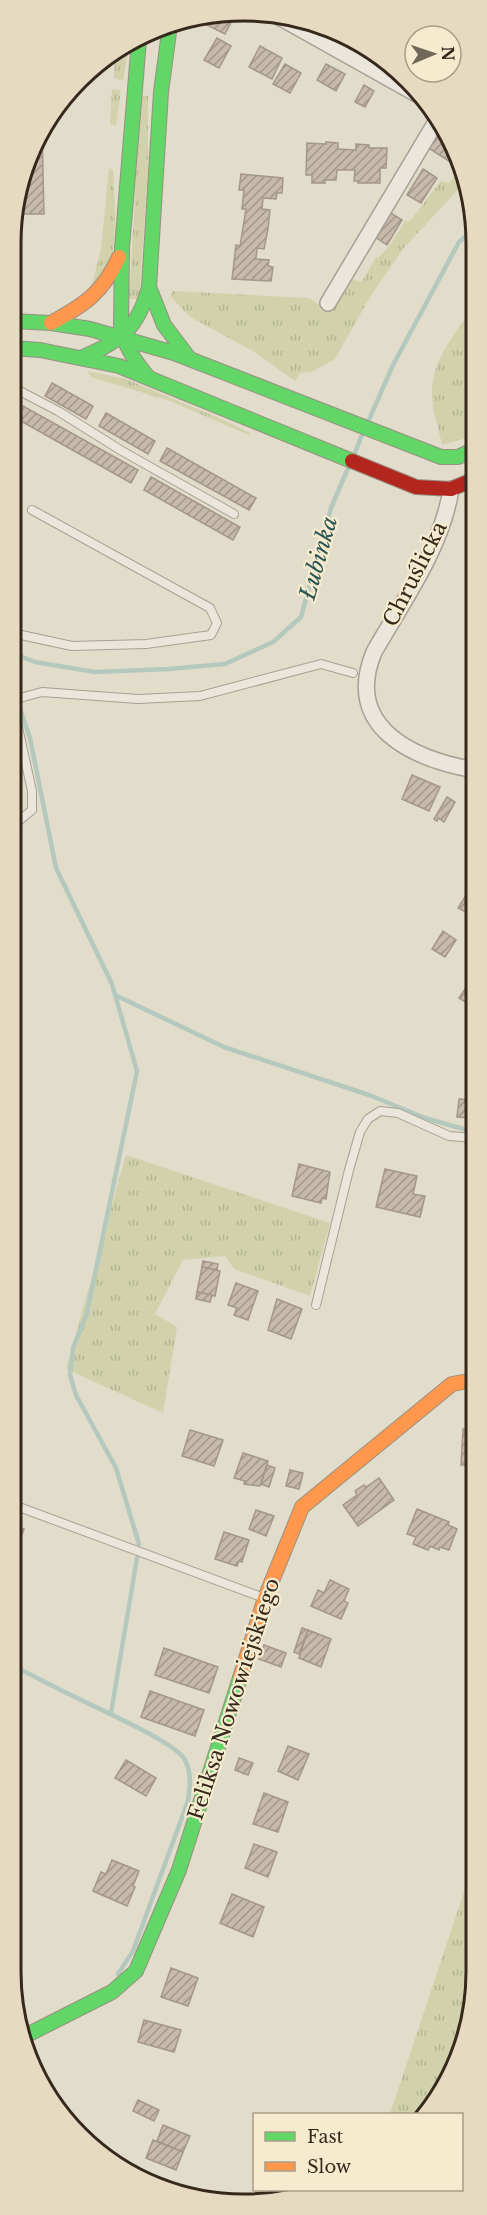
<svg xmlns="http://www.w3.org/2000/svg" width="487" height="2215" viewBox="0 0 487 2215" font-family="'Libre Baskerville',serif">
  <style>
    .grass { fill: url(#grass-tufts) }
    .lines { fill: none; stroke-linecap: round; stroke-linejoin: round }
    .stream { stroke: #b5c8bd; stroke-width: 4.5 }
    .building { fill: url(#building-hatch); stroke: #a2978a; stroke-width: 1.5 }
    .lane-casing { stroke: #a7a094; stroke-width: 10 }
    .street-casing { stroke: #a7a094; stroke-width: 18 }
    .fast-casing { stroke: #979083; stroke-width: 16 }
    .slow-casing { stroke: #979083; stroke-width: 16 }
    .jam-casing { stroke: #979083; stroke-width: 16 }
    .lane { stroke: #eae6db; stroke-width: 8 }
    .street { stroke: #eae6db; stroke-width: 15 }
    .fast { stroke: #63d668; stroke-width: 14 }
    .slow { stroke: #ff974d; stroke-width: 14 }
    .jam { stroke: #b3261e; stroke-width: 14 }
    .labels { text-anchor: middle; stroke-width: 4.5; stroke-linejoin: round; paint-order: stroke }
    .street-label { font-size: 21px; fill: #35291c; stroke: #f5ebcf }
    .water-label { font-size: 22px; font-style: italic; fill: #2c5553; stroke: #f5ebcf }
    .rim { fill: none; stroke: #35291c; stroke-width: 3 }
  </style>
  <defs>
    <pattern id="grass-tufts" width="24" height="20" patternUnits="userSpaceOnUse" patternTransform="scale(1.5)"><rect width="24" height="20" fill="#d1d2ac"/><path d="M3 7l-1-3M5 7V3M7 7l1-3M15 17l-1-3M17 17v-4M19 17l1-3" fill="none" stroke="#b4b493"/></pattern>
    <pattern id="building-hatch" width="6" height="6" patternUnits="userSpaceOnUse" patternTransform="scale(1.5)"><rect width="6" height="6" fill="#c6baab"/><path d="M-1 1l2-2M0 6l6-6M5 7l2-2" fill="none" stroke="#a2978a"/></pattern>
  </defs>
  <rect width="100%" height="100%" fill="#e2dcca"/>
  <g class="grass">
    <polygon points="129,45 123,81 114,78 115,52"/>
    <polygon points="112,89 121,90 116,125 110,124"/>
    <polygon points="141,95 148,96 148,170 139,299 129,299"/>
    <path d="M109,168L113,170C115,197 118,245 108,271C105,277 96,283 91,288L101,249Z"/>
    <polygon points="461,168 465,182 403,249 370,297 335,359 311,372 300,373 295,381 253,351 190,317 171,297 173,291 309,298 330,312 349,278 362,282 376,257 378,258 390,245 405,221 410,221 441,181 449,183"/>
    <path d="M475,305V434L469,437L442,445C439,430 433,413 432,398C430,361 455,334 475,305Z"/>
    <polygon points="87,371 126,379 226,421 250,433 249,435 170,401 91,377"/>
    <polygon points="126,1155 330,1223 310,1296 234,1269 225,1256 183,1260 155,1314 177,1327 163,1413 66,1369"/>
    <polygon points="474,1862 474,2002 445,2088 422,2114 390,2114"/>
  </g>
  <g class="lines">
    <g class="stream">
      <polyline points="368,422 393,365 459,242 475,228"/>
      <polyline points="354,455 362,435"/>
      <polyline points="12,653 35,662 95,672 169,669 225,664 273,642 301,617 331,508 348,468"/>
      <polyline points="12,679 16,689"/>
      <polyline points="19,706 30,738 56,868 112,984 137,1071 87,1313 73,1348 70,1375 76,1395 116,1468 139,1544"/>
      <polyline points="115,995 224,1047 369,1095 425,1118 474,1132"/>
      <path d="M11,1665C32,1675 52,1686 73,1696C94,1707 176,1742 185,1760C192,1774 190,1787 188,1801L133,1951L118,1974"/>
      <polyline points="111,1713 137,1558"/>
    </g>
  </g>
  <g class="building">
    <polygon points="235,15 225,34 207,25 212,17"/>
    <polygon points="329,29 347,35 348,35 345,40"/>
    <polygon points="217,38 231,46 219,68 204,60"/>
    <polygon points="260,46 282,58 272,79 249,67"/>
    <polygon points="285,64 301,73 290,93 273,84"/>
    <polygon points="326,64 345,74 336,91 317,80"/>
    <polygon points="364,85 374,91 365,107 355,102"/>
    <polygon points="42,128 44,214 19,214 21,189"/>
    <polygon points="435,134 454,146 460,164 458,167 427,147"/>
    <polygon points="326,142 338,143 338,149 356,150 356,144 369,145 369,148 387,148 386,168 380,168 380,183 358,183 358,181 354,181 355,170 337,170 336,180 325,180 325,183 312,183 312,175 306,175 307,143 326,144"/>
    <polygon points="423,169 437,178 421,203 407,195"/>
    <polygon points="241,174 283,178 282,193 277,193 276,199 263,198 262,209 270,210 268,229 264,249 257,248 256,259 269,260 268,266 273,267 271,281 232,279 236,245 240,246 246,209 242,209 244,190 239,190"/>
    <polygon points="389,212 402,220 387,245 375,237"/>
    <polygon points="52,383 93,406 86,419 45,396"/>
    <polygon points="12,400 138,470 131,483 12,416"/>
    <polygon points="106,413 155,441 148,454 99,426"/>
    <polygon points="167,448 256,498 249,510 160,461"/>
    <polygon points="151,477 240,527 233,540 144,490"/>
    <polygon points="412,775 440,787 429,811 402,799"/>
    <polygon points="447,797 455,802 444,822 438,818 437,821 434,819"/>
    <polygon points="468,892 475,895 475,917 458,908"/>
    <polygon points="443,931 456,940 445,957 432,949"/>
    <polygon points="471,980 475,983 475,1008 459,998"/>
    <polygon points="459,1099 474,1100 472,1118 457,1117"/>
    <polygon points="299,1164 330,1172 326,1199 322,1198 321,1203 292,1196"/>
    <polygon points="385,1169 417,1176 413,1194 425,1196 420,1217 376,1207"/>
    <polygon points="203,1261 218,1264 217,1270 202,1267"/>
    <polygon points="202,1267 220,1271 215,1296 197,1292"/>
    <polygon points="236,1283 258,1291 248,1320 234,1315 237,1308 228,1305"/>
    <polygon points="197,1292 212,1295 210,1302 196,1299"/>
    <polygon points="277,1299 302,1309 291,1339 268,1330"/>
    <polygon points="463,1429 474,1429 474,1465 461,1465"/>
    <polygon points="190,1430 223,1440 214,1466 182,1456"/>
    <polygon points="243,1453 268,1461 260,1486 244,1484 245,1481 234,1478"/>
    <polygon points="267,1465 275,1468 269,1487 261,1484"/>
    <polygon points="290,1470 303,1473 299,1489 286,1486"/>
    <polygon points="379,1478 394,1500 358,1526 343,1505 357,1495 355,1491 364,1485 366,1487"/>
    <polygon points="417,1509 449,1522 448,1525 457,1529 449,1550 440,1547 439,1550 430,1546 428,1550 413,1544 416,1537 407,1534"/>
    <polygon points="256,1510 274,1516 266,1536 249,1529"/>
    <polygon points="11,1524 24,1529 16,1551 11,1550"/>
    <polygon points="224,1532 249,1540 242,1562 239,1561 237,1566 215,1559"/>
    <polygon points="330,1580 349,1589 344,1601 348,1603 341,1619 311,1606 318,1590 324,1593"/>
    <polygon points="302,1628 308,1630 299,1654 294,1652"/>
    <polygon points="308,1630 331,1639 321,1667 299,1658"/>
    <polygon points="264,1645 286,1653 281,1667 259,1659"/>
    <polygon points="164,1648 218,1667 209,1693 155,1675"/>
    <polygon points="150,1691 204,1710 195,1736 141,1717"/>
    <polygon points="288,1746 309,1754 298,1780 278,1771"/>
    <polygon points="239,1758 253,1763 248,1775 235,1770"/>
    <polygon points="126,1760 156,1778 146,1796 115,1778"/>
    <polygon points="264,1793 288,1802 278,1832 253,1824"/>
    <polygon points="254,1844 277,1852 268,1877 245,1868"/>
    <polygon points="112,1860 139,1871 133,1886 135,1887 127,1906 93,1891 101,1872 106,1874"/>
    <polygon points="232,1894 264,1907 253,1937 220,1923"/>
    <polygon points="171,1968 198,1978 188,2006 161,1997"/>
    <polygon points="144,2020 181,2030 174,2052 138,2042"/>
    <polygon points="138,2100 159,2110 154,2121 133,2111"/>
    <polygon points="163,2125 190,2136 183,2152 157,2141"/>
    <polygon points="153,2140 183,2152 176,2170 146,2158"/>
  </g>
  <g class="lines">
    <g class="lane-casing">
      <g id="lane">
        <polyline points="12,387 58,411 122,451 234,514"/>
        <polyline points="12,633 72,646 146,644 211,635 217,623 210,608 32,510"/>
        <polyline points="12,700 42,692 138,699 200,696 321,664 353,673"/>
        <polyline points="12,824 15,824 32,810 32,791 12,700"/>
        <polyline points="316,1305 349,1170 360,1132 368,1119 380,1111 398,1113 449,1136 474,1138"/>
        <polyline points="11,1504 264,1598"/>
      </g>
    </g>
    <g class="street-casing">
      <g id="street">
        <polyline points="272,13 420,96"/>
        <polyline points="328,303 437,120"/>
        <path d="M451,489C442,548 403,601 374,652C343,727 412,759 475,770"/>
      </g>
    </g>
    <g class="fast-casing">
      <g id="fast">
        <path d="M139,40L122,248L121,325C124,346 135,361 148,377"/>
        <polyline points="149,287 164,325 189,358"/>
        <polyline points="12,321 51,323 90,329 174,353 441,457 458,457 475,449"/>
        <polyline points="12,348 40,350 119,366 352,461"/>
        <path d="M83,357C121,341 138,328 149,287L161,92L170,25"/>
        <polyline points="23,2037 112,1992 136,1971 179,1870 240,1678"/>
      </g>
    </g>
    <g class="slow-casing">
      <g id="slow">
        <path d="M51,323C84,305 103,293 119,257"/>
        <polyline points="240,1678 265,1598 302,1507 452,1384 474,1380"/>
      </g>
    </g>
    <g class="jam-casing">
      <polyline id="jam" points="352,461 416,487 451,489 475,479"/>
    </g>
    <use href="#lane" class="lane"/>
    <use href="#street" class="street"/>
    <use href="#fast" class="fast"/>
    <use href="#slow" class="slow"/>
    <use href="#jam" class="jam"/>
  </g>
  <g class="labels">
    <g class="street-label">
      <text transform="translate(415 574) rotate(-63)" y="7">Chruślicka</text>
      <text transform="translate(234 1699) rotate(-72)" y="7">Feliksa Nowowiejskiego</text>
    </g>
    <g class="water-label">
      <text transform="translate(318 558) rotate(-74)" y="8">Łubinka</text>
    </g>
  </g>
  <path d="M0 0H487V2215H0ZM243 21H244A222 222 0 0 1 466 243V1972A222 222 0 0 1 244 2194H243A222 222 0 0 1 21 1972V243A222 222 0 0 1 243 21Z" fill="#e6dbc1" fill-rule="evenodd"/>
  <path class="rim" d="M243 21H244A222 222 0 0 1 466 243V1972A222 222 0 0 1 244 2194H243A222 222 0 0 1 21 1972V243A222 222 0 0 1 243 21Z"/>
  <rect x="253" y="2113" width="210" height="78" fill="#f5ebcf" stroke="#a89d87" stroke-width="1.5"/>
  <rect x="265" y="2132" width="30" height="9" fill="#63d668" stroke="#a89d87" stroke-width="1.5"/>
  <text x="307" y="2143" font-size="18" fill="#35291c">Fast</text>
  <rect x="265" y="2162" width="30" height="9" fill="#ff974d" stroke="#a89d87" stroke-width="1.5"/>
  <text x="307" y="2173" font-size="18" fill="#35291c">Slow</text>
  <g transform="translate(433 54) rotate(88)"><circle r="28" fill="#f5ebcf" stroke="#a89d87" stroke-width="1.5"/>
  <path d="M0-4.5L10 22L0 15L-10 22Z" fill="#726859"/>
  <text y="-9" font-size="16" font-weight="bold" text-anchor="middle" fill="#35291c">N</text>
  </g>
</svg>
